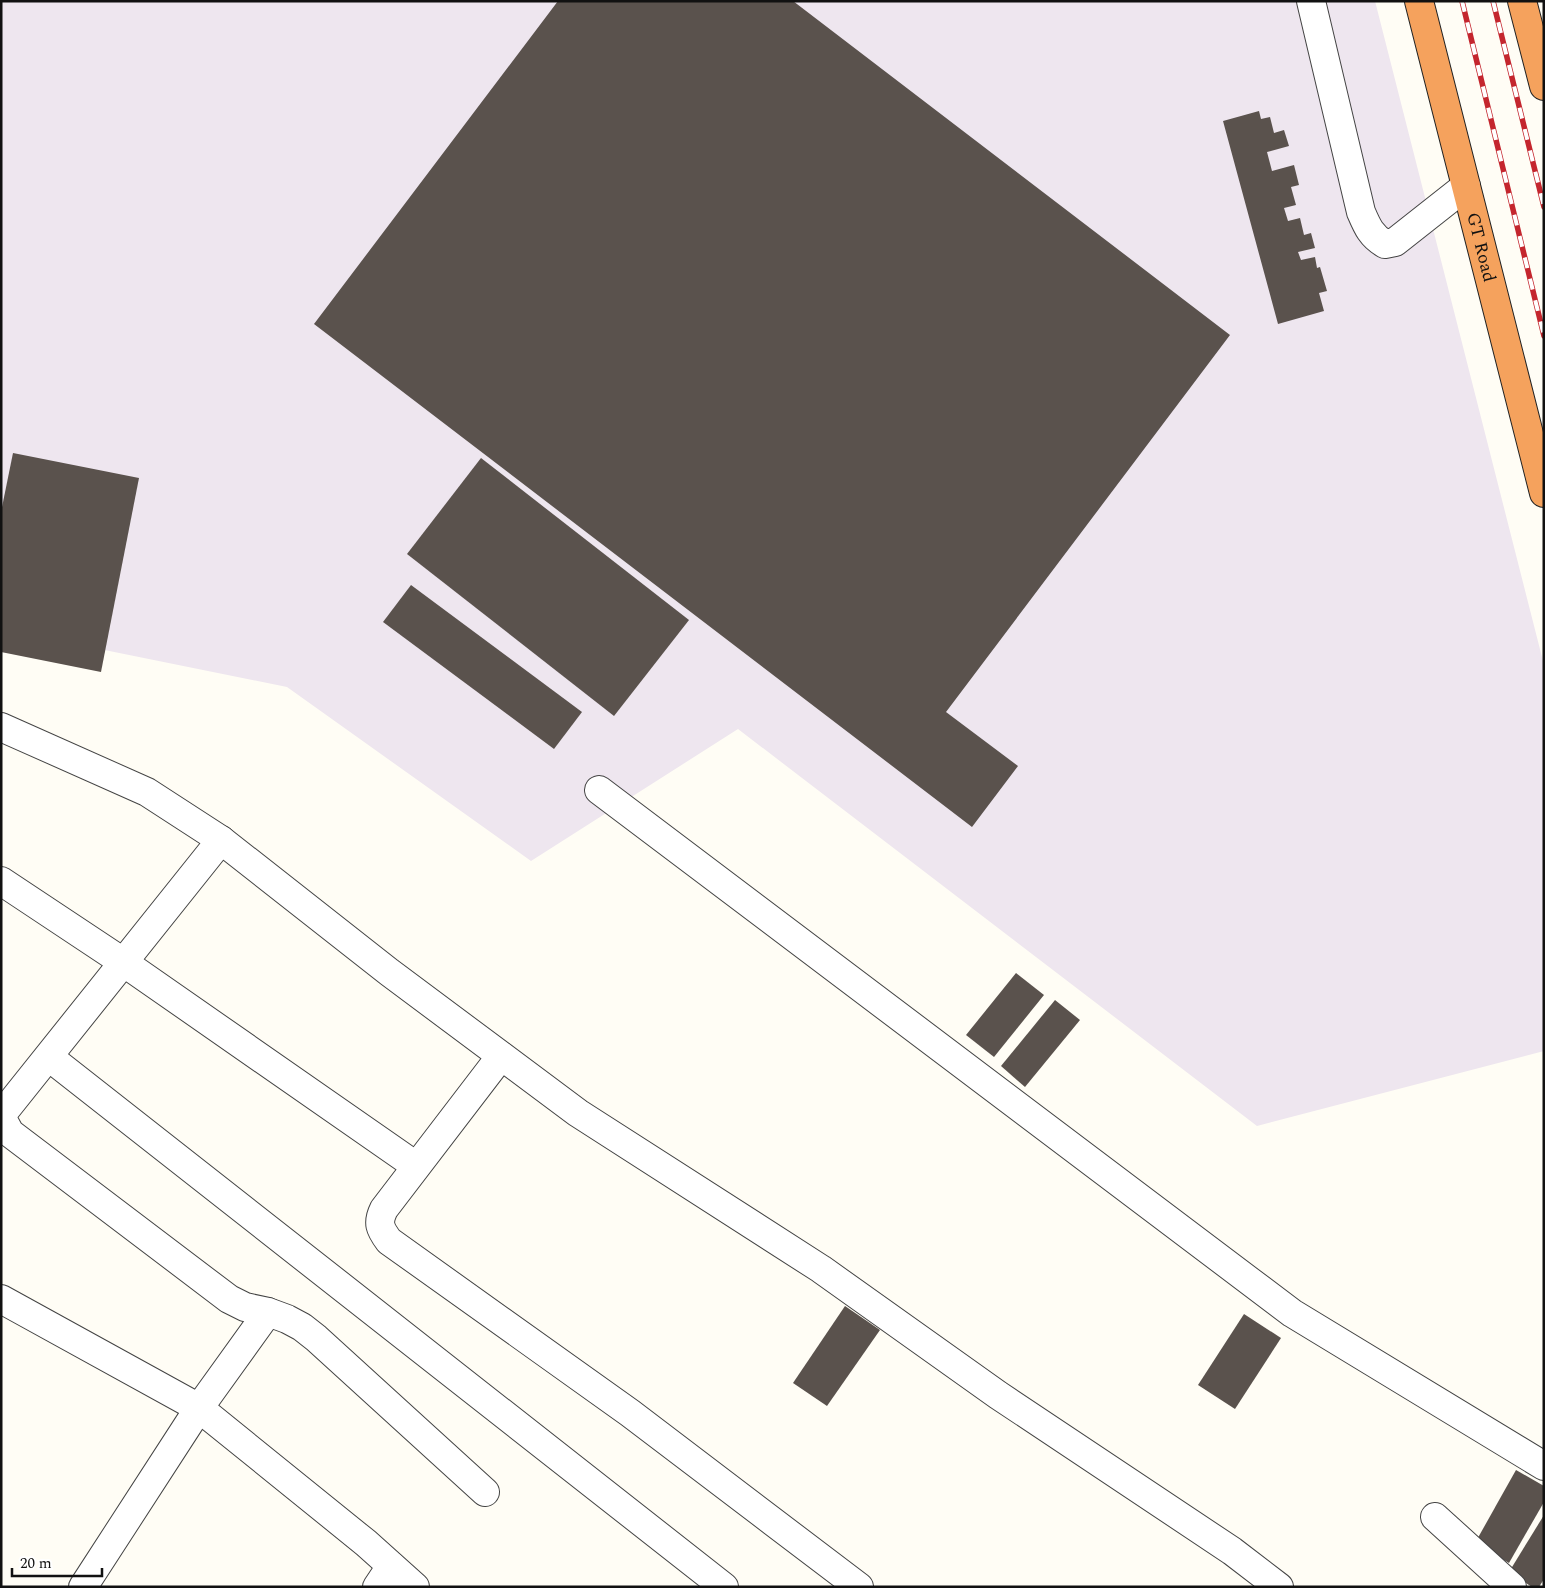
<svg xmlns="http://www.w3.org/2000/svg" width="1545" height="1588" viewBox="0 0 1545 1588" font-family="Spectral,serif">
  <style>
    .industrial { fill: #eee6ef }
    .building { fill: #5a524d }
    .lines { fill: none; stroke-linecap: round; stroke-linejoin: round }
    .minor-casing { stroke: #444; stroke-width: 30 }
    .highway-casing { stroke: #222; stroke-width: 30 }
    .minor { stroke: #fff; stroke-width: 28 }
    .highway { stroke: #f5a25d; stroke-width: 28 }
    .rail-casing { stroke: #c4262e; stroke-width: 5.5 }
    .rail { stroke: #fff; stroke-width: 4; stroke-dasharray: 11; stroke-linecap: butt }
    .labels { text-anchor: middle; stroke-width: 5; stroke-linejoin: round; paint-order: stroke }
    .street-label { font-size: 18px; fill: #111; stroke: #fff }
  </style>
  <rect width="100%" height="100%" fill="#fffdf5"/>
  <polygon class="industrial" points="1,1 1375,1 1544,665 1544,1051 1257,1126 738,729 531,861 287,687 1,629"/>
  <g class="building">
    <polygon points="558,1 793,1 1230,335 946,712 1018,766 972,827 314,324"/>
    <polygon points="1259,111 1261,119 1270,117 1274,133 1284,130 1289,146 1267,152 1272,171 1294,165 1299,185 1291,187 1296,205 1284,208 1288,221 1300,218 1304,235 1311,233 1315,248 1298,252 1301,260 1315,257 1317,268 1320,267 1327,291 1319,293 1324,311 1278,324 1223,121"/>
    <polygon points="13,453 139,478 101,672 1,652 1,512"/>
    <polygon points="481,458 689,620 614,716 407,554"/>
    <polygon points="411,585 582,712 554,749 383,622"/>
    <polygon points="1016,973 1044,995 994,1057 966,1035"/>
    <polygon points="1055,1000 1080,1020 1025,1087 1001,1066"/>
    <polygon points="845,1306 880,1330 827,1406 793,1383"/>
    <polygon points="1244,1314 1281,1338 1235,1409 1198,1385"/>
    <polygon points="1516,1470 1544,1486 1544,1502 1509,1563 1475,1543"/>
    <polygon points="1544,1515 1544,1579 1539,1587 1532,1587 1509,1572"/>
  </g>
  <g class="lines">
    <g class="minor-casing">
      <g id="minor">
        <path d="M1311,1L1361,212C1367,226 1371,236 1385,244L1395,242L1466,186"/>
        <polyline points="1,727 147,792 221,840 389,972 578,1113 821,1269 998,1395 1232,1551 1279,1587"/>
        <polyline points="599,790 1292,1313 1544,1466"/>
        <polyline points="221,840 3,1113 4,1122 10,1133 229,1299 245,1307 268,1312 287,1319 302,1327 316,1338 485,1492"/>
        <polyline points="1,881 123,962 416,1166"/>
        <path d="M501,1056L384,1209C377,1223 380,1229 389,1241L630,1413L859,1587"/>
        <polyline points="49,1057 724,1587"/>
        <polyline points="1,1299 199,1408 366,1543 415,1587"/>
        <polyline points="1435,1517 1512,1587"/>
        <polyline points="83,1587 199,1408 268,1312"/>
        <polyline points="377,1587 391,1566"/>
      </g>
    </g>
    <g class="highway-casing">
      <g id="highway">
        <path id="s1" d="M1419,1L1544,493"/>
        <polyline points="1522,1 1544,86"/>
      </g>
    </g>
    <use href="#minor" class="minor"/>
    <use href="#highway" class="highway"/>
    <g class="rail-casing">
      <g id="rail">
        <polyline points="1462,1 1544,336"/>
        <polyline points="1493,1 1544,207"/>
      </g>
    </g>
    <use href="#rail" class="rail"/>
  </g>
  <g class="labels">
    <g class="street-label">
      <text dy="6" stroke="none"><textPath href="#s1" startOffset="254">GT Road</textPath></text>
    </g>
  </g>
  <rect width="1545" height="1588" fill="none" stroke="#111111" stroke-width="5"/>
  <path d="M12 1568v8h90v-8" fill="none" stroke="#111111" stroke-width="2.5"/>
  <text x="20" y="1568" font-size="15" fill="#111111" stroke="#ffffff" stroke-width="4" paint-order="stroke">20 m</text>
</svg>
